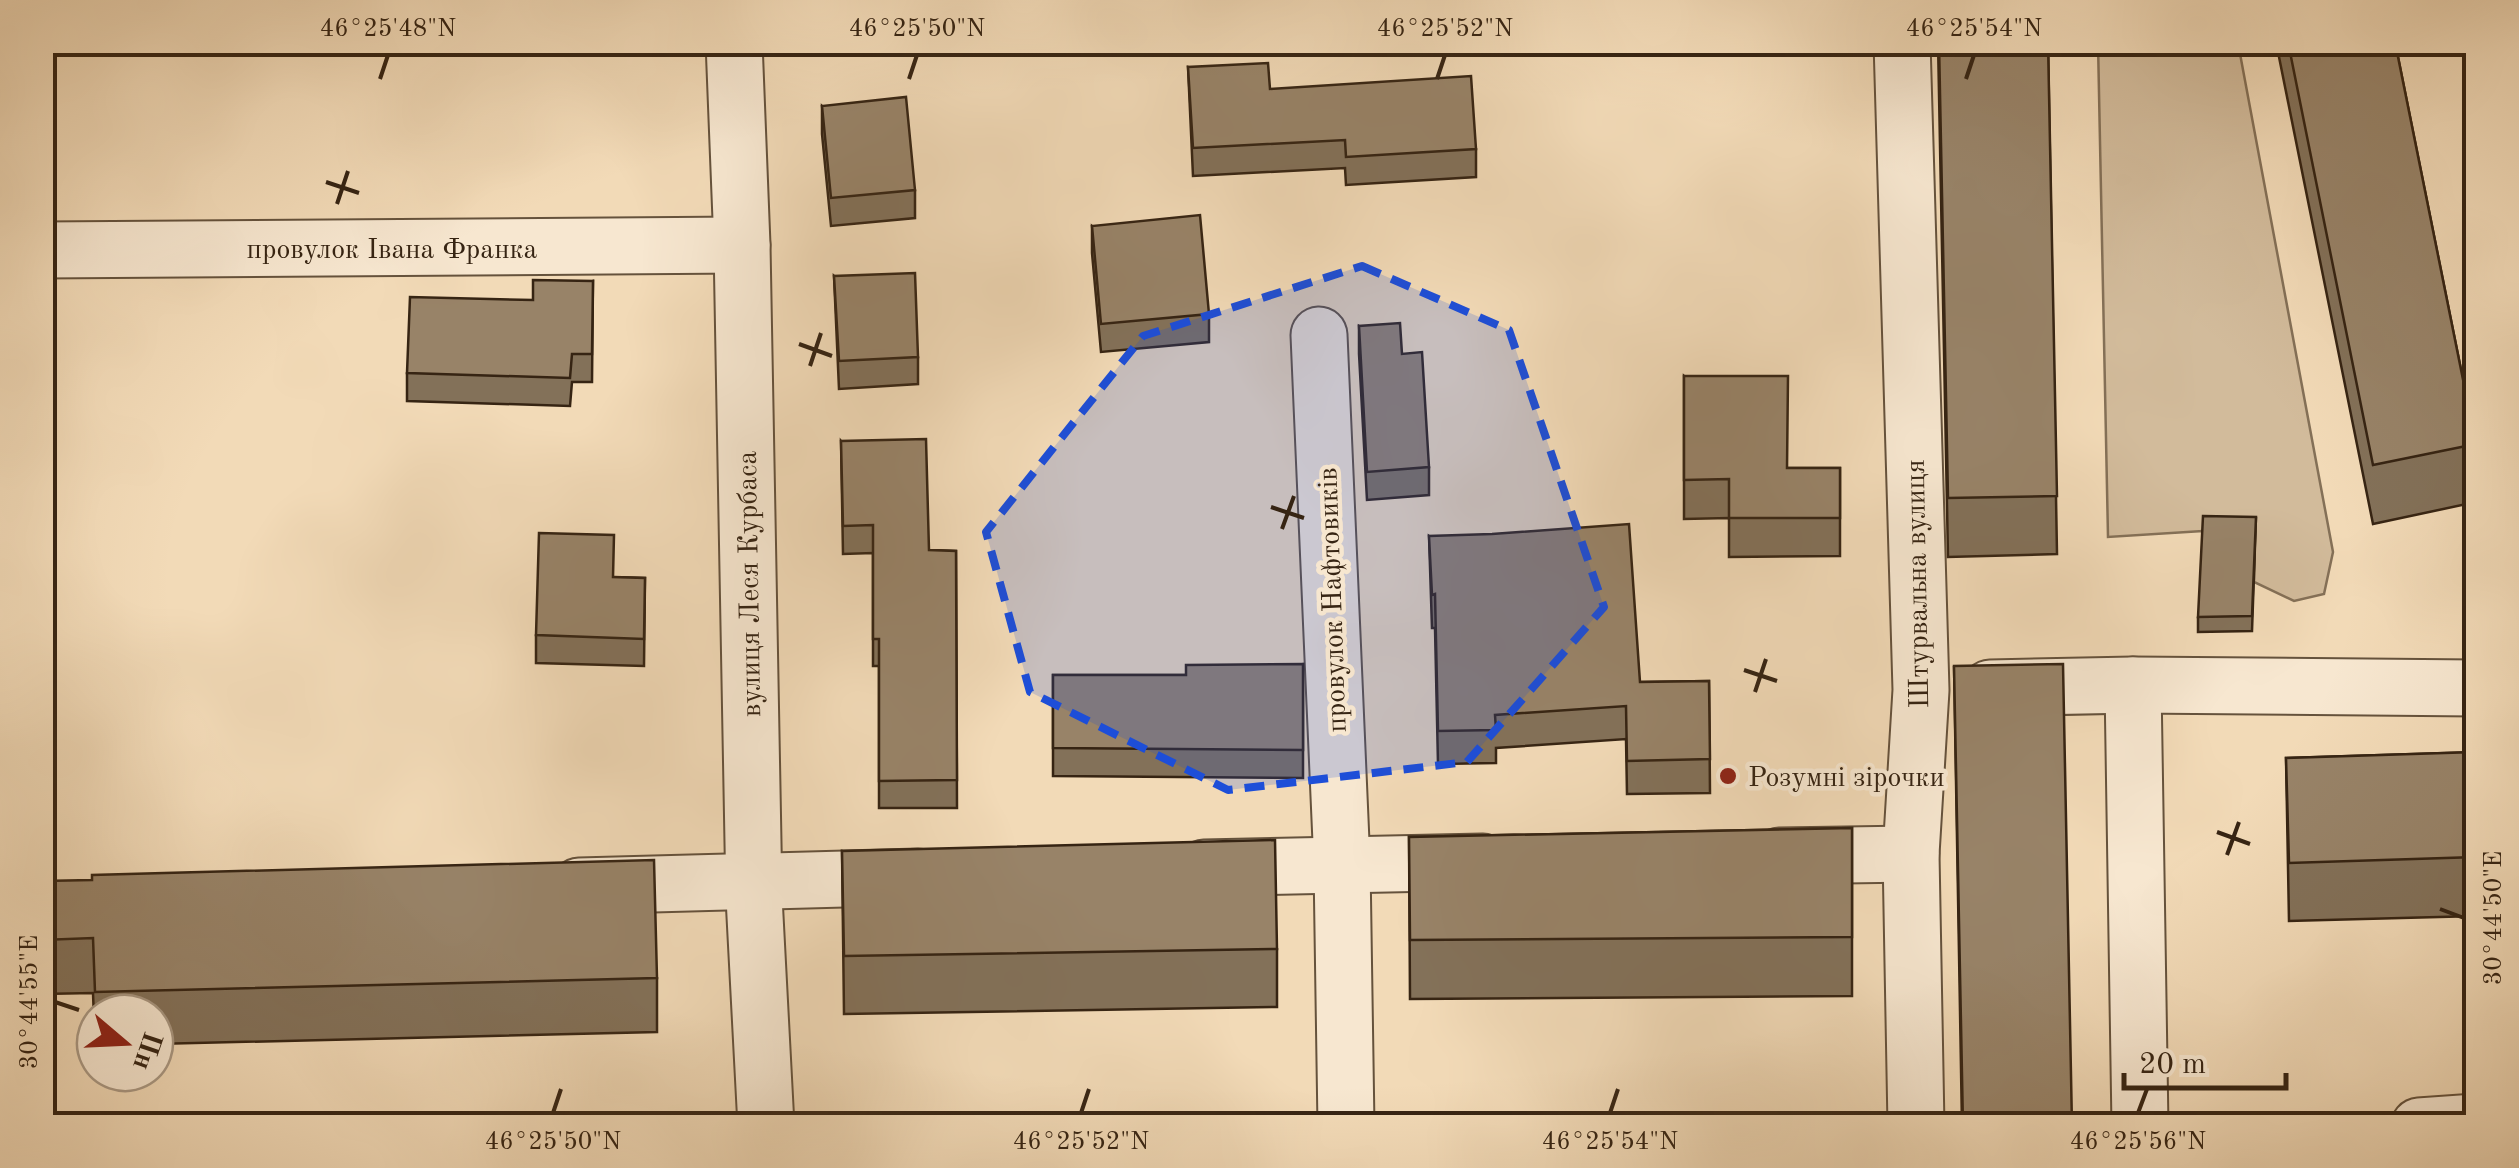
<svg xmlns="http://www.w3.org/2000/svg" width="2519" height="1168" viewBox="0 0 2519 1168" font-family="'Old Standard TT',serif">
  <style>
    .green { fill: #d2bb9b; stroke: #847057; stroke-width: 2.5 }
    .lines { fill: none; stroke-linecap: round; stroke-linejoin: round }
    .minor-casing { stroke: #65523c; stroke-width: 59 }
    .minor { stroke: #f7e7d0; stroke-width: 55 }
    .wall { fill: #837159; stroke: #362413; stroke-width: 2.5 }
    .building { fill: #988368; stroke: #362413; stroke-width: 2.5 }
    .marked { fill: #1d4ed8; fill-opacity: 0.2; stroke: #1d4ed8; stroke-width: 8; stroke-dasharray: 20 12; stroke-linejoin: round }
    .ticks { fill: none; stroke: #362413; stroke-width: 4 }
    .poi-dot { fill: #8f2418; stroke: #f7e7d0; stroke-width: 4 }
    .labels { text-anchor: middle; stroke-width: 9; stroke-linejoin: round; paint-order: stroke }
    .street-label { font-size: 28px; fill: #362413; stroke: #f7e7d0 }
    .poi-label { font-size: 28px; fill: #362413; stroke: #f7e7d0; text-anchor: start }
    .neatline { fill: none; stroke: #362413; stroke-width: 4 }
    .ticks-label { font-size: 25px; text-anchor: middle; fill: #362413 }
  </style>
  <rect width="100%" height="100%" fill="#f2dab7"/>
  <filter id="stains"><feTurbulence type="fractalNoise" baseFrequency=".002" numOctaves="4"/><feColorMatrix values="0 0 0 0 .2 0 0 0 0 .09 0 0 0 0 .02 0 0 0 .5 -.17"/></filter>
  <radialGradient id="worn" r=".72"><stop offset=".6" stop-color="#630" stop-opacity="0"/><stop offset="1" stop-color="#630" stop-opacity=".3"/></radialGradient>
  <polygon class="green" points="2098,43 2238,43 2333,552 2324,594 2294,601 2254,582 2255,532 2203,531 2108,537"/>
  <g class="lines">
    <g class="minor-casing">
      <g id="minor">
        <polyline points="734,42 742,245 754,897 766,1126"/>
        <polyline points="1902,42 1921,690 1911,854 1916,1126"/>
        <polyline points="42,250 742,245"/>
        <polyline points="1319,335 1342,865 1346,1126"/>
        <polyline points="2133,685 2140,1126"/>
        <polyline points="1990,688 2133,685 2476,688"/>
        <polyline points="1779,856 1911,854"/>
        <polyline points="1204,868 1483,862"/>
        <polyline points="579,886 918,877"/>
        <polyline points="2419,1126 2476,1122"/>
      </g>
    </g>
    <use href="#minor" class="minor"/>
  </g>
  <g class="wall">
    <polygon points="1697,42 1787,42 1787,44 1697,49"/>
    <polygon points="1938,42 2048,42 2057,554 1948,557"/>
    <polygon points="2276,42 2395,42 2476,444 2476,502 2373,524"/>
    <polygon points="1188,67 1476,149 1476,177 1346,185 1345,168 1193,176"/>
    <polygon points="822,106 915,190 915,218 831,226 822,134"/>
    <polygon points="1092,226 1209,314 1209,342 1101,352 1092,253"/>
    <polygon points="834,276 918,357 918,384 839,389"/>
    <polygon points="593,281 592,382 572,382 570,406 407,401 407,373 533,300"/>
    <polygon points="1359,326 1402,354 1429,467 1429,495 1367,500 1359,354"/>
    <polygon points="1684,376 1787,468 1840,468 1840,556 1729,557 1729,518 1684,519"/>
    <polygon points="841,441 929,550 956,551 957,808 879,808 879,666 873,666 873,553 843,554"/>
    <polygon points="2256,517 2252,631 2198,632 2198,617"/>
    <polygon points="1429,536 1640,682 1709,681 1710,793 1627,794 1626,739 1496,748 1496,763 1438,764 1435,628 1432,628"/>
    <polygon points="614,577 645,578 644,666 536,663 536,635"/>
    <polygon points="1303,664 1303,778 1053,776 1053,675 1186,675"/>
    <polygon points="1954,666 2072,1126 1962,1126"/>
    <polygon points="2476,752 2476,916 2289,921 2286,758"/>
    <polygon points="1852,828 1852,996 1410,999 1409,837"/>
    <polygon points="842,851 1277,949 1277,1007 844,1014"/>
    <polygon points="42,881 657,978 657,1032 155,1044 155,1013 95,1013 95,1046 93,993 42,994"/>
  </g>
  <g class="building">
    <polygon points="1939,42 2048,42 2057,496 1948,498"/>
    <polygon points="2288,42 2395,42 2476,444 2373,465"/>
    <polygon points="1268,63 1270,89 1471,76 1476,149 1346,157 1345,140 1193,148 1188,67"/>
    <polygon points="906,97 915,190 831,198 822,106"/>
    <polygon points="1200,215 1209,314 1101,324 1092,226"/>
    <polygon points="915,273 918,357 839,361 834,276"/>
    <polygon points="533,280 593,281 592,354 572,354 570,378 407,373 410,297 533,300"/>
    <polygon points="1400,323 1402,354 1422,352 1429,467 1367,472 1359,326"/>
    <polygon points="1684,376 1788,376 1787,468 1840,468 1840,518 1729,518 1729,479 1684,480"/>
    <polygon points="926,439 929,550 956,551 957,780 879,781 879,639 873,639 873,525 843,526 841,441"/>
    <polygon points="2203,516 2256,517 2252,616 2198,617"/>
    <polygon points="1629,524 1640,682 1709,681 1710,759 1627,761 1626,706 1495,715 1496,730 1438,731 1435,594 1432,595 1429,536 1492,534"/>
    <polygon points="539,533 614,535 613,577 645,578 644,639 536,635"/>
    <polygon points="1303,664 1303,750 1053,748 1053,675 1186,675 1186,665"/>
    <polygon points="2063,664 2072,1126 1963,1126 1954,666"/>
    <polygon points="2476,752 2476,857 2289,863 2286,758"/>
    <polygon points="1852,828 1852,937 1410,940 1409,837"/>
    <polygon points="1275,840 1277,949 844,956 842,851"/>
    <polygon points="654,860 657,978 95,992 93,938 42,940 42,881 92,880 92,875"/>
  </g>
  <path class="marked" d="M1362,266L1509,330L1604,607L1467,762L1228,790L1030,692L986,532L1143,336Z"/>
  <path class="ticks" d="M380,79L388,55M909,79L917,55M1437,79L1445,55M1966,79L1974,55M326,182L359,193M337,204L348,171M799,344L832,356M810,366L821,333M1271,507L1304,518M1282,529L1294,496M1744,670L1777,681M1755,692L1766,659M2217,832L2250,844M2227,855L2239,822M2440,909L2464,918M55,1002L79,1010M553,1113L561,1089M1081,1113L1089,1089M1610,1113L1618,1089M2138,1113L2147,1089"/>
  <circle class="poi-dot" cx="1728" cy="776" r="10"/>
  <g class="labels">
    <g class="street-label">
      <text x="392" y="258">провулок Івана Франка</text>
      <text transform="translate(748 584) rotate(-91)" y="10">вулиця Леся Курбаса</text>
      <text transform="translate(1916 584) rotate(-91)" y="10">Штурвальна вулиця</text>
      <text transform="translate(1331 600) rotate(-92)" y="10">провулок Нафтовиків</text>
    </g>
    <g class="poi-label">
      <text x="1748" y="786">Розумні зірочки</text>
    </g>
  </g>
  <rect width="2519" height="1168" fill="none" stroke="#f2dab7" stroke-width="110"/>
  <g transform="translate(125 1043) rotate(109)"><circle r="48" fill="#f7e7d0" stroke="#aa9984" stroke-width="2.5"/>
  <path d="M0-8L18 38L0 25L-18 38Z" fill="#8f2418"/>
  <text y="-15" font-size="28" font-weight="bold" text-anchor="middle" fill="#362413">Пн</text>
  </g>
  <path d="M2124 1073v15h162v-15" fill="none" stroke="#362413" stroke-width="5"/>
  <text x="2139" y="1073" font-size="30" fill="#362413" stroke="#f7e7d0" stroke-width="8" paint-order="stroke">20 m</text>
  <rect x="55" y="55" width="2409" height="1058" class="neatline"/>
  <g class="ticks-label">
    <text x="388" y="36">46°25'48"N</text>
    <text x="917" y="36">46°25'50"N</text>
    <text x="1445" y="36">46°25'52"N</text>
    <text x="1974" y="36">46°25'54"N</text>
    <text transform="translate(2492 918) rotate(-90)" y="9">30°44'50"E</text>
    <text transform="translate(28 1002) rotate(-90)" y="9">30°44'55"E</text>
    <text x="553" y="1149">46°25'50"N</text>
    <text x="1081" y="1149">46°25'52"N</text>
    <text x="1610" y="1149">46°25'54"N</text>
    <text x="2138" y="1149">46°25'56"N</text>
  </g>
  <rect width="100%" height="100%" filter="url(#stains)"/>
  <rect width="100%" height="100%" fill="url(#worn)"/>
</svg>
